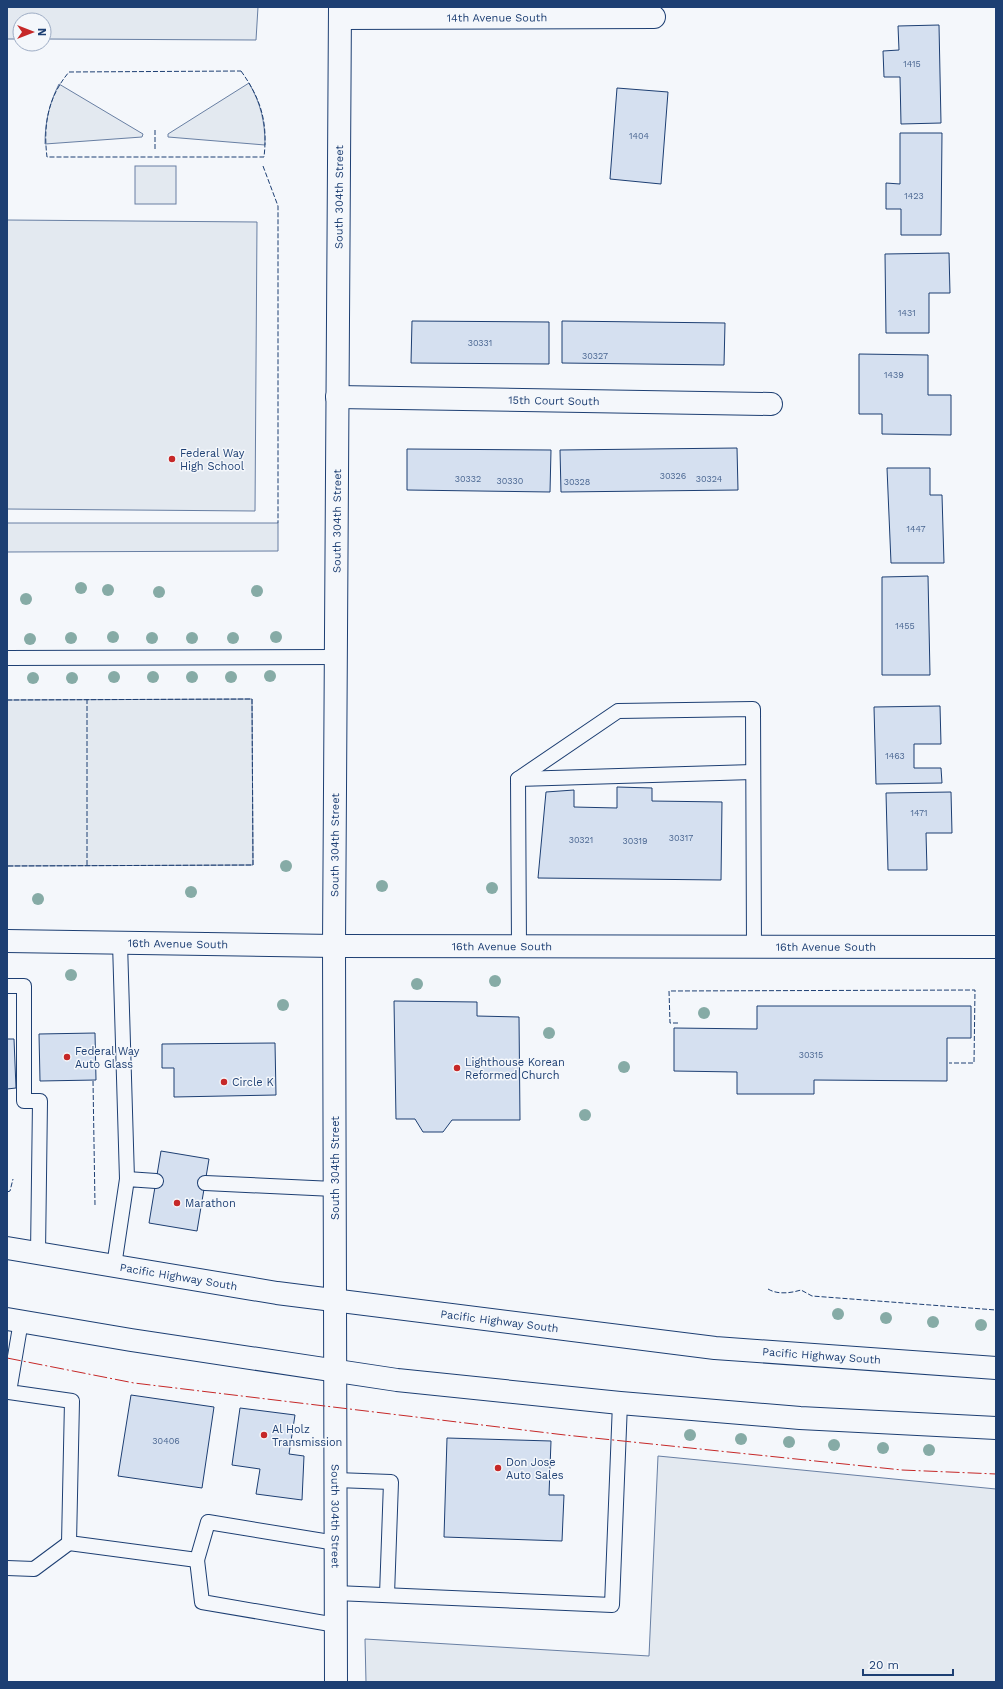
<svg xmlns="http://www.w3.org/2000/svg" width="1003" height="1689" viewBox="0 0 1003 1689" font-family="'Work Sans',sans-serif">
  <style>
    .green { fill: #e3e9f0; stroke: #687fa3 }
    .building { fill: #d5e0f0; stroke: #1d3f73 }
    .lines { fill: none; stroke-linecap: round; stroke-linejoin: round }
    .service-casing { stroke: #1d3f73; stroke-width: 16 }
    .minor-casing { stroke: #1d3f73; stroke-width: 24 }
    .tertiary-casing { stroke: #1d3f73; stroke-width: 24 }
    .primary-casing { stroke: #1d3f73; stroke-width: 24 }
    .service { stroke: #f4f7fb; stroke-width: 14 }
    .minor { stroke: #f4f7fb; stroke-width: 22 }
    .tertiary { stroke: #f4f7fb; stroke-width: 22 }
    .primary { stroke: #f4f7fb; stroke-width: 22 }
    .fence { stroke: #1d3f73; stroke-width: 1; stroke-dasharray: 5 2; stroke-linecap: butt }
    .power { stroke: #c62828; stroke-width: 1; stroke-dasharray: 14 3 2 3; stroke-linecap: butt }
    .tree { fill: #86aba6 }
    .poi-dot { fill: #c62828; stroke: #f4f7fb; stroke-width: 1.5 }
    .labels { text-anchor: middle; stroke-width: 3; stroke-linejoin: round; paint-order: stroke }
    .number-label { font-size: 9px; fill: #4b6792 }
    .street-label { font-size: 11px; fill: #1d3f73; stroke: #f4f7fb }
    .poi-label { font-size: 11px; fill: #1d3f73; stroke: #f4f7fb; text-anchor: start }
  </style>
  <rect width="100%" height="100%" fill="#f4f7fb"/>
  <g class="green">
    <polygon points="7,7 258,7 256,40 44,39 44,20 20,20 20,39 7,39"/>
    <path d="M249,83C261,104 265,122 265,145L168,137V134Z"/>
    <path d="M59,84L143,134L142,137L45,144C45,122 49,104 59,84Z"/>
    <rect x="135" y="166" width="41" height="38"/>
    <polygon points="7,220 257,222 255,511 7,509"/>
    <polygon points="7,523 278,523 278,551 7,552"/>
    <polygon points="252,699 253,865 7,866 7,700"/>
    <polygon points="658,1456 996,1489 996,1682 366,1682 365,1639 649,1656"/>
  </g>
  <g class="building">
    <polygon points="939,25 941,123 901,124 900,77 884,77 883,51 899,50 898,26"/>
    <polygon points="617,88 668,92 661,184 610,179"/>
    <polygon points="900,133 942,133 941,235 901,235 901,209 886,209 886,183 900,184"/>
    <polygon points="949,253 950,293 929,293 929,333 886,333 885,254"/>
    <polygon points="412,321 549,322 549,364 411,363"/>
    <polygon points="562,321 725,323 724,365 562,363"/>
    <polygon points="859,354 928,355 928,395 951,395 951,435 882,434 882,414 859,414"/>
    <polygon points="737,448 738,490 561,492 560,450"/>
    <polygon points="407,449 551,450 550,492 407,490"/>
    <polygon points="887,468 930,468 930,495 942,495 944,563 891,563"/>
    <polygon points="928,576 930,675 882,675 882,577"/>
    <polygon points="940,706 941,744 914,744 914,768 941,768 942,783 876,784 874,707"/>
    <polygon points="617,787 652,788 652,801 722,802 721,880 538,878 546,792 574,790 574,807 617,808"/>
    <polygon points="951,792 952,833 926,833 927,870 888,870 886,793"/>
    <polygon points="394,1001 477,1002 477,1016 519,1017 520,1120 452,1120 443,1132 423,1132 415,1119 396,1119"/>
    <polygon points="757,1006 971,1006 971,1038 947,1038 947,1081 814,1080 814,1094 737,1094 737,1072 674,1071 674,1028 757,1029"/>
    <polygon points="95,1033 96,1080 40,1081 39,1034"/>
    <polygon points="7,1039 14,1039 16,1088 7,1089"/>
    <polygon points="275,1043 276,1095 174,1097 174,1068 162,1068 162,1044"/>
    <polygon points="161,1151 209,1159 197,1231 149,1223"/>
    <polygon points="131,1395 214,1407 202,1488 118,1476"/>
    <polygon points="240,1408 295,1415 289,1454 304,1456 302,1500 256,1494 260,1469 232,1465"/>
    <polygon points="447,1438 551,1441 549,1495 564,1495 562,1541 444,1537"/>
  </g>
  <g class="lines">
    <g class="service-casing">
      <g id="service">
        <polyline points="7,658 336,657"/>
        <polyline points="518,779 753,772"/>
        <polyline points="120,943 127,1179"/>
        <polyline points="519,946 518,779 618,711 753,709 754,947"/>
        <polyline points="7,986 24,986 24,1101 40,1101 38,1253"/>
        <polyline points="205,1183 334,1189"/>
        <polyline points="114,1266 127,1179 156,1181"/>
        <polyline points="21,1321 9,1392 72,1401 69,1543 197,1560 208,1522 336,1543"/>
        <polyline points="336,1480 391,1482 387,1595"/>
        <polyline points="197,1560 202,1602 336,1625"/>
        <polyline points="7,1568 34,1569 69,1543"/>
        <polyline points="336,1593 612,1605 620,1403"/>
      </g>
    </g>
    <g class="minor-casing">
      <g id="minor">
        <path id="s1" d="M340,18L654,17"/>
        <path id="s2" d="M337,397L771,404"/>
        <path id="s3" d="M7,941L334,946L996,947"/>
        <path id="s4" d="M335,1300L334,946L340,7"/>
      </g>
    </g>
    <g class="tertiary-casing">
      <g id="tertiary">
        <path id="s5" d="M335,1300L336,1682"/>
      </g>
    </g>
    <g class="primary-casing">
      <g id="primary">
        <path id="s6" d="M7,1248L277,1293L715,1348L996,1368"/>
        <polyline points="7,1319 131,1340 397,1380 620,1403 800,1418 996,1428"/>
      </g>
    </g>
    <use href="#service" class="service"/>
    <use href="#minor" class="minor"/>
    <use href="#tertiary" class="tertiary"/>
    <use href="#primary" class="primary"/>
    <g class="fence">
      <path d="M241,71C261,99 268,122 264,157H47C43,125 48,97 69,72Z"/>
      <polyline points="155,130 155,151"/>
      <polyline points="263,166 278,206 278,523"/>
      <polyline points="87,699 87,866"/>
      <polyline points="7,700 252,699 253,865 7,866"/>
      <polyline points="678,1023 670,1023 669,991 975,990 974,1063 949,1063"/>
      <polyline points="93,1081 95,1205"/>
      <polyline points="7,1192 10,1191 13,1179"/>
      <path d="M768,1289C778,1295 791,1293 801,1290L812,1296L996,1310"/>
    </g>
    <polyline class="power" points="7,1358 134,1383 565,1435 902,1470 996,1474"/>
  </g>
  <g class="tree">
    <circle cx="81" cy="588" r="6"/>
    <circle cx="108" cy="590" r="6"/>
    <circle cx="257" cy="591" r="6"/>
    <circle cx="159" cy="592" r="6"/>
    <circle cx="26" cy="599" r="6"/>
    <circle cx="113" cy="637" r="6"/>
    <circle cx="276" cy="637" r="6"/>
    <circle cx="71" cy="638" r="6"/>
    <circle cx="152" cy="638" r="6"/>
    <circle cx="192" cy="638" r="6"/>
    <circle cx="233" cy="638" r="6"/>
    <circle cx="30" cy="639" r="6"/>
    <circle cx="270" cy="676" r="6"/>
    <circle cx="114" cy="677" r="6"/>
    <circle cx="153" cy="677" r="6"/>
    <circle cx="192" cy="677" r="6"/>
    <circle cx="231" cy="677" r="6"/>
    <circle cx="33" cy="678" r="6"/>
    <circle cx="72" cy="678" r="6"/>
    <circle cx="286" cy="866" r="6"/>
    <circle cx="382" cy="886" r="6"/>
    <circle cx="492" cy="888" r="6"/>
    <circle cx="191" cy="892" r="6"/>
    <circle cx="38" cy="899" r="6"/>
    <circle cx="71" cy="975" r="6"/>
    <circle cx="495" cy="981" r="6"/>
    <circle cx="417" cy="984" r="6"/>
    <circle cx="283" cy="1005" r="6"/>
    <circle cx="704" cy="1013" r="6"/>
    <circle cx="549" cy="1033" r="6"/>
    <circle cx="624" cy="1067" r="6"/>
    <circle cx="585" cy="1115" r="6"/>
    <circle cx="838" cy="1314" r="6"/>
    <circle cx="886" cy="1318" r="6"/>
    <circle cx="933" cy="1322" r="6"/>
    <circle cx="981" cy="1325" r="6"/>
    <circle cx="690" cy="1435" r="6"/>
    <circle cx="741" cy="1439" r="6"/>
    <circle cx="789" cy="1442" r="6"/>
    <circle cx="834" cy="1445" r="6"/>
    <circle cx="883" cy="1448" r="6"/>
    <circle cx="929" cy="1450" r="6"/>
  </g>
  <g class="poi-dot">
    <circle cx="172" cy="459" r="4"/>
    <circle cx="67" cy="1057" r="4"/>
    <circle cx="457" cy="1068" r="4"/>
    <circle cx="224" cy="1082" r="4"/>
    <circle cx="177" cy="1203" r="4"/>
    <circle cx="264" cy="1435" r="4"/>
    <circle cx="498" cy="1468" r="4"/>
  </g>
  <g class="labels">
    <g class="number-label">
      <text x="912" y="67">1415</text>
      <text x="639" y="139">1404</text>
      <text x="914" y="199">1423</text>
      <text x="907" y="316">1431</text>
      <text x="480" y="346">30331</text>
      <text x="595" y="359">30327</text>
      <text x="894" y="378">1439</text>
      <text x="673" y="479">30326</text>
      <text x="468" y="482">30332</text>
      <text x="709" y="482">30324</text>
      <text x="510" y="484">30330</text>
      <text x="577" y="485">30328</text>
      <text x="916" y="532">1447</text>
      <text x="905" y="629">1455</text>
      <text x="895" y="759">1463</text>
      <text x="919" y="816">1471</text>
      <text x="681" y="841">30317</text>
      <text x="581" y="843">30321</text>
      <text x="635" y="844">30319</text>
      <text x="811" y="1058">30315</text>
      <text x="166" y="1444">30406</text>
    </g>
    <g class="street-label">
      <text dy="4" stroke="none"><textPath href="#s1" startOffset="157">14th Avenue South</textPath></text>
      <text dy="4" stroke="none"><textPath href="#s4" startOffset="1103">South 304th Street</textPath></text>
      <text dy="4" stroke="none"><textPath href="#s2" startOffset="217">15th Court South</textPath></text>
      <text dy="4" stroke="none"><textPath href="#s4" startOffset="779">South 304th Street</textPath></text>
      <text dy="4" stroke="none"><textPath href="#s4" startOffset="455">South 304th Street</textPath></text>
      <text dy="4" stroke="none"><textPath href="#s3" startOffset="171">16th Avenue South</textPath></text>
      <text dy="4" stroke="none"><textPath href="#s3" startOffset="495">16th Avenue South</textPath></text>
      <text dy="4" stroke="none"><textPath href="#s3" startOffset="819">16th Avenue South</textPath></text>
      <text transform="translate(335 1168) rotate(-90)" y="4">South 304th Street</text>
      <text dy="4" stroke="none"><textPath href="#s6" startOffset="174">Pacific Highway South</textPath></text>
      <text dy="4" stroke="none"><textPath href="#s6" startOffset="498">Pacific Highway South</textPath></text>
      <text dy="4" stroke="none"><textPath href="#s6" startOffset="822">Pacific Highway South</textPath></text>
      <text dy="4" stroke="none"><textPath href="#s5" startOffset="216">South 304th Street</textPath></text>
    </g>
    <g class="poi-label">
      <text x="180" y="457">Federal Way<tspan x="180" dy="13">High School</tspan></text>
      <text x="75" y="1055">Federal Way<tspan x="75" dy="13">Auto Glass</tspan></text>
      <text x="465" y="1066">Lighthouse Korean<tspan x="465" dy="13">Reformed Church</tspan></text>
      <text x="232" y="1086">Circle K</text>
      <text x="185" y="1207">Marathon</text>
      <text x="272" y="1433">Al Holz<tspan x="272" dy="13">Transmission</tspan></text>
      <text x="506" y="1466">Don Jose<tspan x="506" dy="13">Auto Sales</tspan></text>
    </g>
  </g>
  <rect width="1003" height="1689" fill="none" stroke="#1d3f73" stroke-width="16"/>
  <g transform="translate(32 32) rotate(90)"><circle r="19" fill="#f4f7fb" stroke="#9eadc5"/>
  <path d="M0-3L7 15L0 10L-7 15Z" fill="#c62828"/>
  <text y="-6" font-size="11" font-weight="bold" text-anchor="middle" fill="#1d3f73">N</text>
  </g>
  <path d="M863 1669v6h90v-6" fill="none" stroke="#1d3f73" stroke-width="2"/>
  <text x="869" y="1669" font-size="12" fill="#1d3f73" stroke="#f4f7fb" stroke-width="3" paint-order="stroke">20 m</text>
</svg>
